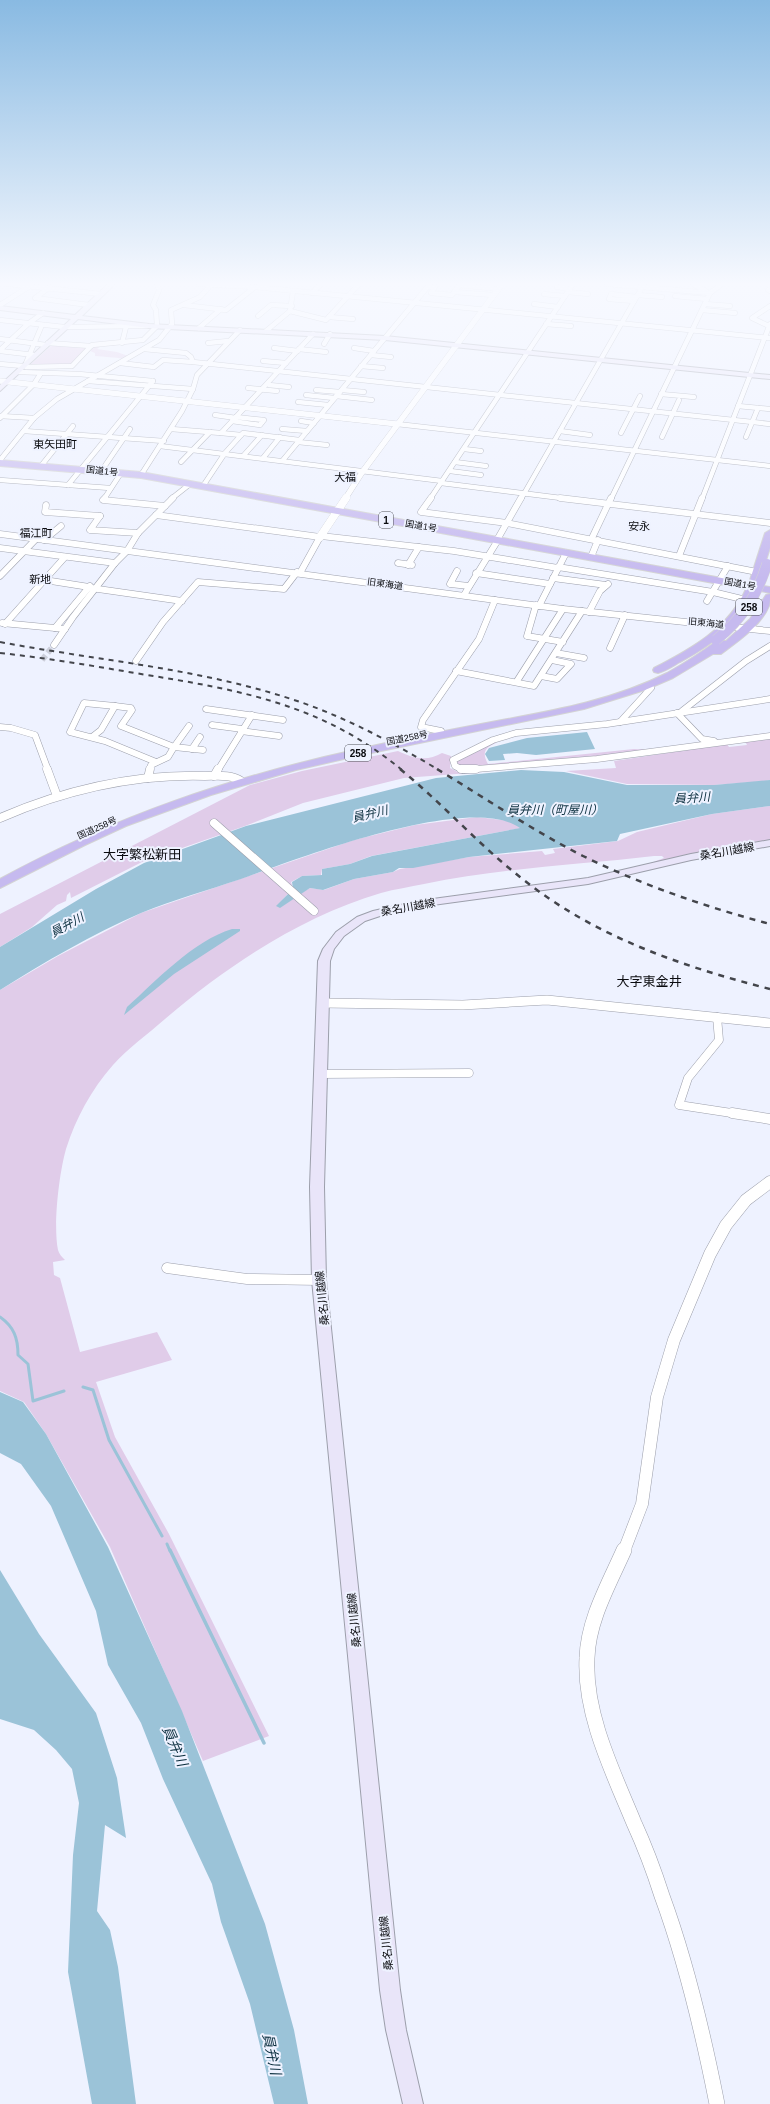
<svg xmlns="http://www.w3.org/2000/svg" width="770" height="2104" viewBox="0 0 770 2104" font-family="Helvetica,'Noto Sans JP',sans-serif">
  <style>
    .green { fill: #e0cce9 }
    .water { fill: #9bc3d8 }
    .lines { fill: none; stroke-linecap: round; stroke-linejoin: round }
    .stream-far1 { stroke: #9bc3d8; stroke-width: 3 }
    .stream { stroke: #9bc3d8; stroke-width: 3.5 }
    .minor-tunnel { stroke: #cccfdb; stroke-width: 6; stroke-dasharray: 6 3; stroke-linecap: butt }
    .minor-far3-casing { stroke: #9c9fab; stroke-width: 5.5 }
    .minor-far2-casing { stroke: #9c9fab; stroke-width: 7 }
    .minor-far1-casing { stroke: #9c9fab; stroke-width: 9 }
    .minor-casing { stroke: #9c9fab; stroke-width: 11 }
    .tertiary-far4-casing { stroke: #9c9fab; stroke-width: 6 }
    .tertiary-far3-casing { stroke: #9c9fab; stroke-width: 8 }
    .tertiary-far2-casing { stroke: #9c9fab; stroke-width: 10 }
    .tertiary-far1-casing { stroke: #9c9fab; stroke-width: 13 }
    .tertiary-casing { stroke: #9c9fab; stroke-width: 16 }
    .secondary-casing { stroke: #9c9fab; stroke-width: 2 }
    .trunk-casing { stroke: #d3d3d4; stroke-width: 2 }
    .minor-far3 { stroke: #fff; stroke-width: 4.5 }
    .minor-far2 { stroke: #fff; stroke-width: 6 }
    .minor-far1 { stroke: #fff; stroke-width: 8 }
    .minor { stroke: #fff; stroke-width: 10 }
    .tertiary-far4 { stroke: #fff; stroke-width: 5.5 }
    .tertiary-far3 { stroke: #fff; stroke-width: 8 }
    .tertiary-far2 { stroke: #fff; stroke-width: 9 }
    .tertiary-far1 { stroke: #fff; stroke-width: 12 }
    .tertiary { stroke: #fff; stroke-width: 15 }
    .secondary { fill: #e9e5f9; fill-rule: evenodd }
    .trunk { fill: #c6baef; fill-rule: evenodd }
    .rail-far1 { stroke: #43454b; stroke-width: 2; stroke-dasharray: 5 5; stroke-linecap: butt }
    .rail { stroke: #43454b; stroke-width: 2.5; stroke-dasharray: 6 6; stroke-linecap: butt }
    .trunk-bridge-casing { stroke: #d3d3d4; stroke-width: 11; stroke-linecap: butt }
    .trunk-bridge { stroke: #c6baef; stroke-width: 10 }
    .labels { text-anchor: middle; stroke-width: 4; stroke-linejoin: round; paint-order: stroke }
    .far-street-label { font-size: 9px; fill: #0a0b0f; stroke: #eef2ff }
    .shield { fill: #eef2ff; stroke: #4e5057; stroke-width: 1 }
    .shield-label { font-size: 10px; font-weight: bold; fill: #0a0b0f }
    .far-quarter-label { font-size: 11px; fill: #0a0b0f; stroke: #eef2ff }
    .street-label { font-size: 11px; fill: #0a0b0f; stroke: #eef2ff }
    .water-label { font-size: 12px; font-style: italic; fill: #092d3d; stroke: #eef2ff }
    .quarter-label { font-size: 13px; fill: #0a0b0f; stroke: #eef2ff }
    .near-water-label { font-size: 14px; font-style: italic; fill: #092d3d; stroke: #eef2ff }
  </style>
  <rect width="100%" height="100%" fill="#eef2ff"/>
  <g class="green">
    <polygon points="53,344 88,347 73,365 29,366"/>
    <path d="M113,345L115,346H101L97,349L117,352L128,356L124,359C114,357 105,357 95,356V353L90,351L95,346Z"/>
    <polygon points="770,733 770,780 766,781 714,785 627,784 566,771 616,768 614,761 727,744 729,747 747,745 746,743 734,737"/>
    <path d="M494,741L496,743C484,748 482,753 488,764L634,749L659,750L590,759L467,768L457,766L456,761Z"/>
    <path d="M398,751C412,758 427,762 442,753L451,756L450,768L458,772H483L404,778L303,803L245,826L142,862L71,898L70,892L67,895L66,901L57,905L32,927L0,947V914L250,785L302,771Z"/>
    <path d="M770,806V840L735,844L632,870L664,858L662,856H654C577,865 500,868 424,884C410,887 395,889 381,893C302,916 227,966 165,1019C148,1034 128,1048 113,1065C91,1090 76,1118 66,1149C59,1174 53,1225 58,1250C59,1254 62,1257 65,1260L53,1262L54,1275L60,1278L80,1352L157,1332L172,1360L96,1382L115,1437L169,1534L269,1736L203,1761L110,1547L46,1434L24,1402L0,1391V990L58,956L141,913L354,840L415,825L477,817L511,821L521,828L371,856L350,864L322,869L321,875L302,876L291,882L293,888L277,906L310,888L324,890L354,879L393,872L400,869L469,857L542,851L545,855L555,853L553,849L618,841L637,832L712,814Z"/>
  </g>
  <g class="water">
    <polygon points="587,732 595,749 536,755 517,753 503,754 505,760 489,761 485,754 489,748 527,738"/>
    <path d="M521,770L564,772L627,785H714L770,780V806L712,814L620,834L617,841L469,857L413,868H399L393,872L354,879L323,890L310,888L280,908L276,906L293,889L292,882L302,876L322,875V869L350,864L372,856L520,828C470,792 297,859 241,879C208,890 173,900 141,913C92,934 45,962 0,990V947L96,889L144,863L246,826L436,778Z"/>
    <path d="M232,929H240V931L174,974L124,1015L127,1007C157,980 193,941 232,929Z"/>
    <polygon points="0,1392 23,1402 46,1434 108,1547 182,1711 265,1924 294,2030 308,2104 274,2104 250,2004 221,1922 212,1884 163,1779 141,1723 108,1665 96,1611 51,1506 21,1464 0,1453"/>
    <polygon points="0,1570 39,1634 96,1713 117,1778 126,1838 105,1825 97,1911 110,1930 118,1967 136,2104 92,2104 68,1972 73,1855 79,1803 72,1769 56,1750 34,1730 0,1719"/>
  </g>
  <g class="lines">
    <g class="stream-far1">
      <path d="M0,1317C14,1327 18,1338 18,1355L28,1364L33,1401L64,1391"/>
      <polyline points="83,1387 93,1390 109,1440 162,1536"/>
      <polyline points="167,1544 170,1551"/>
    </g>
    <polyline class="stream" points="170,1550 264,1743"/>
    <polyline class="minor-tunnel" points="42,660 54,645"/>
    <g class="minor-far3-casing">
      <g id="minor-far3">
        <polyline points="8,284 101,294"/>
        <polyline points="199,284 255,287 770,338"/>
        <polyline points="607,284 710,293"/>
        <polyline points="693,284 706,291"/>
        <polyline points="459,285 499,289"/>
        <polyline points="50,287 35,298 89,305"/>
        <polyline points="428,287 435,287 431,293 452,295 460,284"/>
        <polyline points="557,287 570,289"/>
        <polyline points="768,290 770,291"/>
        <polyline points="454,292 493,295"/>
        <polyline points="568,292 588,294"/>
        <polyline points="312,293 321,284"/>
        <polyline points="544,294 565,296"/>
        <polyline points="638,295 662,297"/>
        <polyline points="675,296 707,299"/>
        <polyline points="634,301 609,299 611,294 636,297"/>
        <polyline points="534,304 558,307"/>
        <polyline points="705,304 730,306"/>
        <polyline points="0,305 30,286"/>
        <polyline points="184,305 226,310 255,287"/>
        <polyline points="702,310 735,313"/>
        <polyline points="290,311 326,320 359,284"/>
        <polyline points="258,316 271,305 292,306"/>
        <polyline points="329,317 353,319"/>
        <polyline points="0,320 64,327 147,326"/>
        <polyline points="546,324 571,326"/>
        <polyline points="769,326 752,318 770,306"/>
        <polyline points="199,328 221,309"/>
        <polyline points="266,331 290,311 293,291"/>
        <polyline points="0,339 46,345"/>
        <polyline points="48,343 91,346"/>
        <polyline points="122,343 126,327"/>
        <polyline points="208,343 228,341"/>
        <polyline points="324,344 330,334"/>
        <polyline points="274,348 298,351"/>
        <polyline points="354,348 374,351"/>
        <polyline points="144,349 186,353 191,357 193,362"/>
        <polyline points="299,349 326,352"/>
        <polyline points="0,350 29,323 43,313"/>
        <polyline points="0,351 34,355"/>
        <polyline points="371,355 391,357"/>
        <polyline points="263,361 286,363"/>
        <polyline points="26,363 42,325"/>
        <polyline points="120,363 154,367 163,360 193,362 770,424"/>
        <polyline points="0,364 23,366"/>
        <polyline points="361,366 383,368"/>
        <polyline points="26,367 72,366 92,345 143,340 157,326 156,310 153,305 159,290 157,284"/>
        <polyline points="18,372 79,374 153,381"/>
        <polyline points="88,381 193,389"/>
        <polyline points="269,385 289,387"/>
        <polyline points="248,388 277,391"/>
        <polyline points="316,390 340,392"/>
        <polyline points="342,390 364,392"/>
        <polyline points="661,394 694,397"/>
        <polyline points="306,395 334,398"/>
        <polyline points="336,396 372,400"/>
        <polyline points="298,402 328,405"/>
        <polyline points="738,406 770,409"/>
        <polyline points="215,415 236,418"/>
        <polyline points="0,416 34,418"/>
        <polyline points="0,418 34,384 41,373"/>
        <polyline points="232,421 260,425 264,420 236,417"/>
        <polyline points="301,421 314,423"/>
        <polyline points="397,424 770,466"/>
        <polyline points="171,429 221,433 313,334"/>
        <polyline points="282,429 307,431"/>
        <polyline points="24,431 164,441"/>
        <polyline points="560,431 590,435"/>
        <polyline points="221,433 241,435"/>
        <polyline points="621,433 640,396"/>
        <polyline points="662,437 679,400"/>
        <polyline points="746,437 758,408"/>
        <polyline points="298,442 327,445"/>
        <polyline points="160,446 442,481"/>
        <polyline points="464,449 481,451"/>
        <polyline points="244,455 262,435"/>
        <polyline points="263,458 280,437"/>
        <polyline points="0,460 34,418 57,399 159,340 172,324 171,310 200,297 210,286"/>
        <polyline points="283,460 430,284"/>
        <polyline points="181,462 210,432"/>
        <polyline points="455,462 486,466"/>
        <polyline points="41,466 73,426"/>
        <polyline points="102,470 130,429"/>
        <polyline points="450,471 481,475"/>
        <polyline points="141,475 182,411 193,389 197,375 240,330"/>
        <polyline points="0,480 110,488"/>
        <polyline points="441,483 569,499"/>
        <polyline points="68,485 153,381"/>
        <polyline points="203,486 225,453 243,433 299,440"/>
        <polyline points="104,499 121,473"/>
        <polyline points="171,499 190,484"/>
        <polyline points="430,499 573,284"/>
        <polyline points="521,499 644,284"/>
        <polyline points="611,499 710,293 722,284"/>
        <polyline points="702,499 770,324"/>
      </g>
    </g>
    <g class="minor-far2-casing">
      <g id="minor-far2">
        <polyline points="105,498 103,500 165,506"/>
        <polyline points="431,498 421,512 507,523 757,572"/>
        <polyline points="560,498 770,523"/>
        <polyline points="46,505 45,512 100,516"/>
        <polyline points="156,515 320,537 300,573"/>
        <polyline points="100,516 90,530 138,533"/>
        <polyline points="0,534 563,609 770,631"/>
        <polyline points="321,536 454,551 558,568"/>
        <polyline points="592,538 611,498"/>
        <polyline points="44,540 61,526"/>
        <polyline points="497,540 521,498"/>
        <polyline points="0,548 115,563"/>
        <polyline points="679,556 702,498"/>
        <polyline points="591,557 598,540"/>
        <polyline points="398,563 412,565"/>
        <polyline points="408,565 419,547"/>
        <polyline points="558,567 713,592 746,600"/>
        <polyline points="457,571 450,584 469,586"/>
        <polyline points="476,573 550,584"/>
        <polyline points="0,576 36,539"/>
        <polyline points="553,578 606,585"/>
        <polyline points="51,581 89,587"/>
        <polyline points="91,588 182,601"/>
        <polyline points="464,595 498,540"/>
        <polyline points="707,601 728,566"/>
        <polyline points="536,605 527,636 563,642"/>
        <polyline points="539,606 566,553"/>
        <polyline points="589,612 600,591 608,584"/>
        <polyline points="2,623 55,628"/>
        <polyline points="5,624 65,557"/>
        <polyline points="65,629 55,628 90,586"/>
        <polyline points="54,645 73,617 115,563 127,551 138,533 173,498"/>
        <polyline points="610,648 625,615"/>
        <polyline points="556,653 584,658"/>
        <polyline points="136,661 163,622 198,582 284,589 297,572"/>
        <polyline points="456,671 534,686 582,611"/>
        <polyline points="541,676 557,679 571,664 552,660"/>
        <polyline points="517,681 563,609"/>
        <polyline points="115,706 84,703 70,732 105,741 156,762"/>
        <polyline points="206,709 283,720"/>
        <polyline points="682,711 746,661 770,646"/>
        <polyline points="677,713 702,739 714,741"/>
        <polyline points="620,722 651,688"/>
        <polyline points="212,725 242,729"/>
        <polyline points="189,726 174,747 203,750"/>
        <polyline points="0,727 11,728 35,735 48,770"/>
        <polyline points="241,731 279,736"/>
        <polyline points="441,731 421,727 423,720 479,639 495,600"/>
        <polyline points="92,737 101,730 115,706 131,708 132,710 121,726 174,747 168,757 151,765 150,770"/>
        <polyline points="192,749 200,737"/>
        <polyline points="218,770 252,715"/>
        <polyline points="463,770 455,766 453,760 493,740 516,733 607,724 770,699"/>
        <polyline points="464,770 597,759 770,736"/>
      </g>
    </g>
    <g class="minor-far1-casing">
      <g id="minor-far1">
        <polyline points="47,769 57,796"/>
        <polyline points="461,769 476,769"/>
        <polyline points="214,776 218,769"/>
        <polyline points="148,778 150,769"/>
        <path d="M0,818C65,790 134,774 205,776C217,776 231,774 241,781"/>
        <polyline points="214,823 314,911"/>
        <polyline points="717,1017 719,1040 688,1078 679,1105 738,1114"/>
        <polyline points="320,1074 469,1073"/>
      </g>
    </g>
    <g class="minor-casing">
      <g id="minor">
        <polyline points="732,1113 770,1119"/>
        <polyline points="167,1268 247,1279 319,1280"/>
      </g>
    </g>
    <g class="tertiary-far4-casing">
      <g id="tertiary-far4">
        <polyline points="0,381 397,424"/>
        <polyline points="345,499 363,471 502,284"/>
      </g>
    </g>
    <g class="tertiary-far3-casing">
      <polyline id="tertiary-far3" points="320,537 346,498"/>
    </g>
    <g class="tertiary-far2-casing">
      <polyline id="tertiary-far2" points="323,1003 463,1005 547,1000 770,1023"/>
    </g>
    <g class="tertiary-far1-casing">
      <polyline id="tertiary-far1" points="624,1551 642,1504 657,1397 674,1340 710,1254 726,1225 746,1200 770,1182"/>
    </g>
    <g class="tertiary-casing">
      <path id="tertiary" d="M624,1550C609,1584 588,1620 587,1658C584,1714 613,1772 634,1823C645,1847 654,1871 662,1896C687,1964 703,2033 717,2104"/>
    </g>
    <g class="secondary-casing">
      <g id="secondary">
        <polygon points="108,284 115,284 82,316 149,324 385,336 770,375 770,379 385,340 149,328 78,319 0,391 0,385 71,319 0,310 0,306 75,315"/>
        <polygon points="770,840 770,846 691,860 588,884 418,907 380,916 365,921 344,936 334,949 330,961 324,1187 326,1280 400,1990 406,2030 423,2104 403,2104 386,2030 380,1990 312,1280 310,1187 318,961 323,949 336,932 357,917 373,911 418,901 588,878 691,854"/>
      </g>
    </g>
    <g class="trunk-casing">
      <g id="trunk">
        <path d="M0,460L141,472L749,583L765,533L770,530V548L758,585L770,587V593L756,590C741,624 712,645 680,662C673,666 666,671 658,673L654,672L653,670L654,668C691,649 729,628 746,589L141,478L0,466Z"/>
        <path d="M770,594C770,598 770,603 769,606C761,626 737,642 721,654H713L673,678L645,690L584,709L357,756L296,770L211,795L126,826L85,845L0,888V879C115,816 231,777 359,749C406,738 454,729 502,720C557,710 616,699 667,673C685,663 702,652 718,640L726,641L750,619L766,595Z"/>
      </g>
    </g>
    <use href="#minor-far3" class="minor-far3"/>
    <use href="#minor-far2" class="minor-far2"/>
    <use href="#minor-far1" class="minor-far1"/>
    <use href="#minor" class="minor"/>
    <use href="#tertiary-far4" class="tertiary-far4"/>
    <use href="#tertiary-far3" class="tertiary-far3"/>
    <use href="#tertiary-far2" class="tertiary-far2"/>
    <use href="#tertiary-far1" class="tertiary-far1"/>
    <use href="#tertiary" class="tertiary"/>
    <use href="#secondary" class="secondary"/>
    <use href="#trunk" class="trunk"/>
    <g class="rail-far1">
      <path d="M0,642C101,661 206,669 303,703C351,720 395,744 439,770"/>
      <path d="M0,653C47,658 94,666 141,674C240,690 322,704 402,770"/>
    </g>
    <g class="rail">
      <path d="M400,769C442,803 478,844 520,877C593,936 680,966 770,989"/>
      <path d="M437,769C485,798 532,830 583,856C642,885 706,907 770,924"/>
    </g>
    <g class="trunk-bridge-casing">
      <path id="trunk-bridge" d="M716,640C742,619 757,596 767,564"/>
    </g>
    <use href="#trunk-bridge" class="trunk-bridge"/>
  </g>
  <linearGradient id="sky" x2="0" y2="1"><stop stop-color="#89bae2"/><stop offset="0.49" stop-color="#f7f9ff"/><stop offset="1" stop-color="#f7f9ff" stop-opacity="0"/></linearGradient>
  <rect width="770" height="579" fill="url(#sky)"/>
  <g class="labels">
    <g class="far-street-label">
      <text transform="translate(102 471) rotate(6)" y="3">国道1号</text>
      <text transform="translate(421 526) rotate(10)" y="3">国道1号</text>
      <text transform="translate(385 584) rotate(8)" y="3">旧東海道</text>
      <text transform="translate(740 584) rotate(11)" y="3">国道1号</text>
      <text transform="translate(706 623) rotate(6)" y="3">旧東海道</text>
      <text transform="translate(407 738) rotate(-11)" y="3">国道258号</text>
      <text transform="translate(97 828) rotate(-24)" y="3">国道258号</text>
    </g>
    <g class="shield">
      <rect x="379" y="512" width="14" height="16" rx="3"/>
      <rect x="736" y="599" width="26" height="16" rx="3"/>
      <rect x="345" y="745" width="26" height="16" rx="3"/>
    </g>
    <g class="shield-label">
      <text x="386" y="524">1</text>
      <text x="749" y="611">258</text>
      <text x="358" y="757">258</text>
    </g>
    <g class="far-quarter-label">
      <text x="55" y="448">東矢田町</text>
      <text x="345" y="481">大福</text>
      <text x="639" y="530">安永</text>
      <text x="36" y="537">福江町</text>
      <text x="40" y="583">新地</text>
    </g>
    <g class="street-label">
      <text transform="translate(727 851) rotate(-10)" y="4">桑名川越線</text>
      <text transform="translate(408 907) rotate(-10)" y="4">桑名川越線</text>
      <text transform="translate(322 1298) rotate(-96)" y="4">桑名川越線</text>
      <text transform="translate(354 1620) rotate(-96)" y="4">桑名川越線</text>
      <text transform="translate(386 1943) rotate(-96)" y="4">桑名川越線</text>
    </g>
    <g class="water-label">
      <text transform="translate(692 798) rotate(-4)" y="4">員弁川</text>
      <text x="555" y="814">員弁川（町屋川）</text>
      <text transform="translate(370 814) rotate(-13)" y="4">員弁川</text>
      <text transform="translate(67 925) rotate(-29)" y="4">員弁川</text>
    </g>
    <g class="quarter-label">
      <text x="142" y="859">大字繁松新田</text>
      <text x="649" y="986">大字東金井</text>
    </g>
    <g class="near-water-label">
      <text transform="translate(175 1746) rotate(67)" y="5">員弁川</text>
      <text transform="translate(272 2054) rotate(78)" y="5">員弁川</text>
    </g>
  </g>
</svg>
